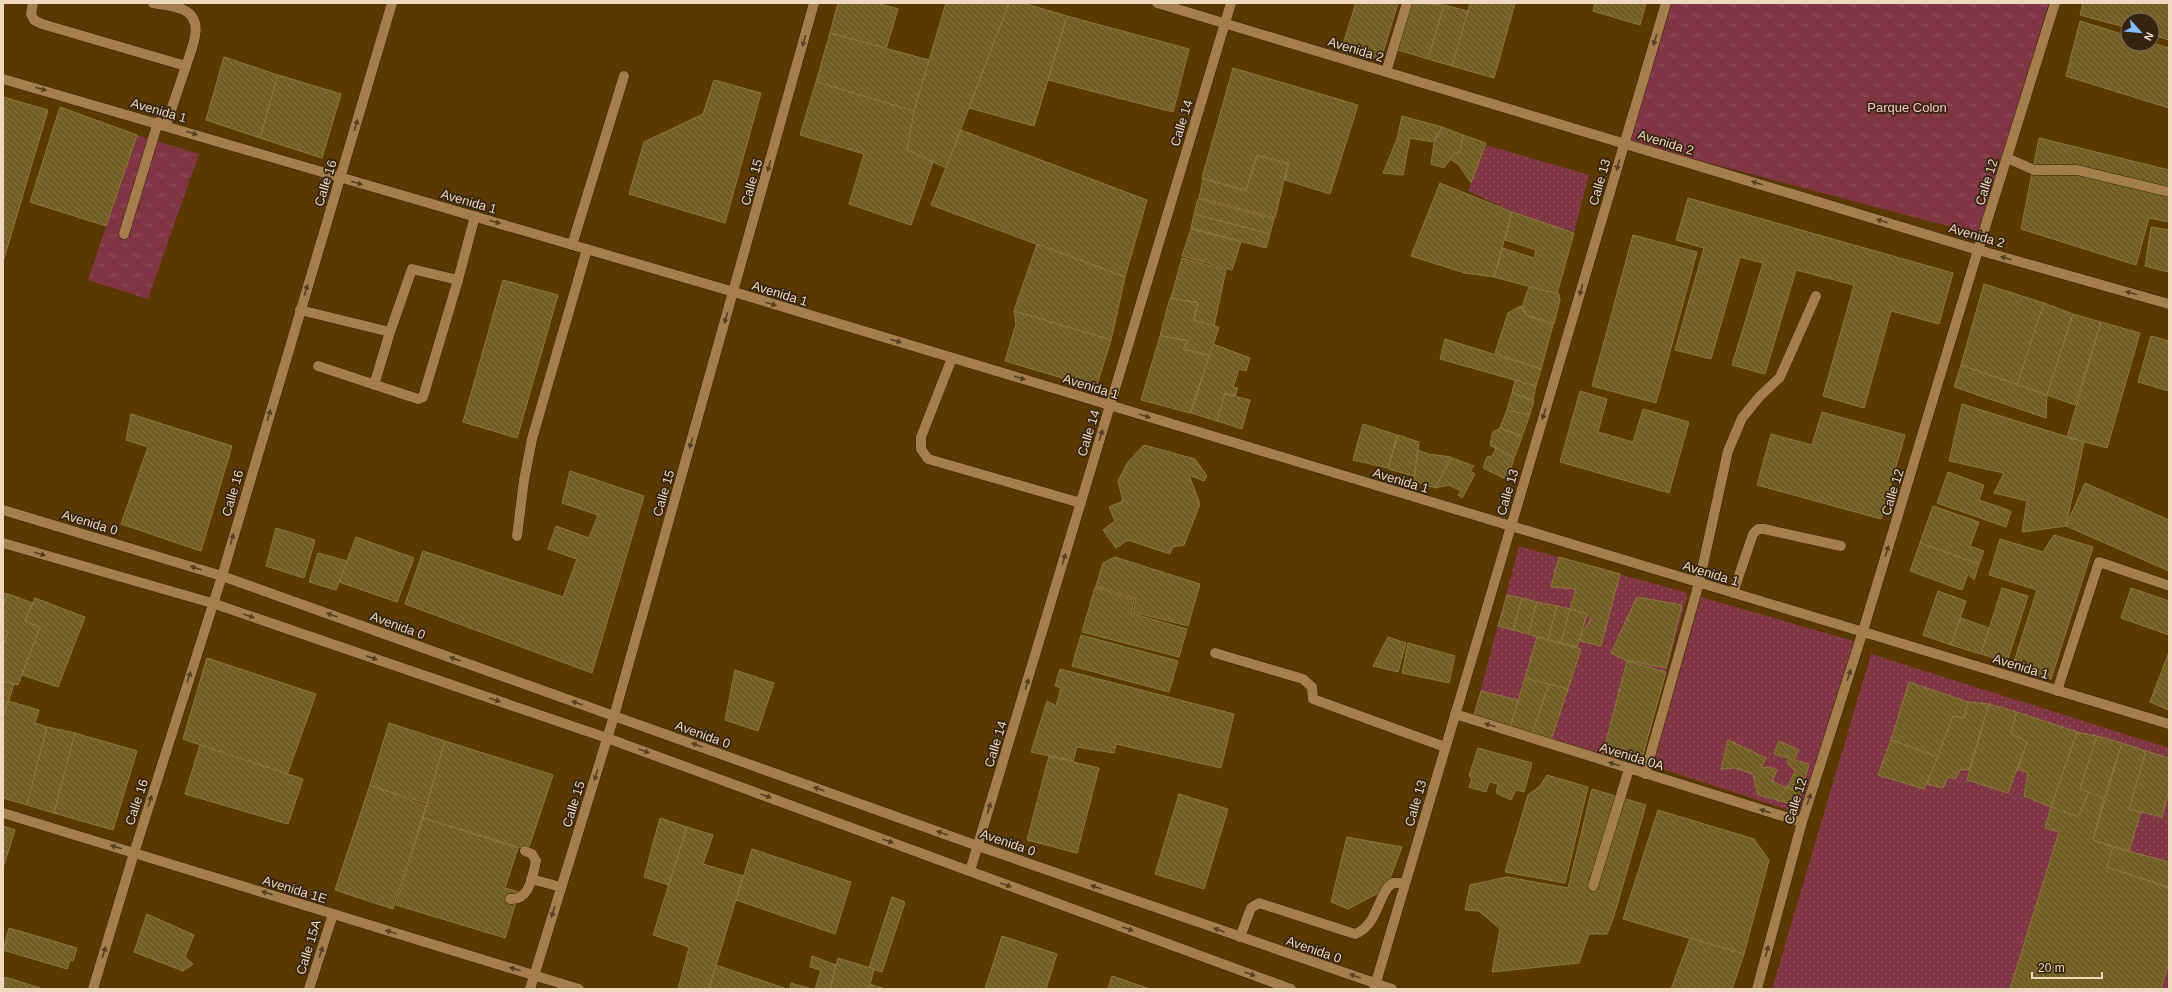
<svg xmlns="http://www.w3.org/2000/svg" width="2172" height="992" viewBox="0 0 2172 992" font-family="Arial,sans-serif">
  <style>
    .grass { fill: url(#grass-dots) }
    .park { fill: url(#park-tufts) }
    .building { fill: url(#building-back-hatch); stroke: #8d793f }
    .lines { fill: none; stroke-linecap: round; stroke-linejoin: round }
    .minor-casing { stroke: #372309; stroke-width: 11 }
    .minor { stroke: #a57e4d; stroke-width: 10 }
    .oneway { fill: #563f22 }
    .labels { text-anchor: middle; stroke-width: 3.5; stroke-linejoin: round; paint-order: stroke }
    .street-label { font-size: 13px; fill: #eed8bf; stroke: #342410 }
    .park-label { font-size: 13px; fill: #fbc6cb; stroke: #342410 }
  </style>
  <defs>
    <pattern id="grass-dots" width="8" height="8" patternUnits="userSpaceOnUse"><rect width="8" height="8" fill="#803543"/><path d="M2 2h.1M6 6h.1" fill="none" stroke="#92525c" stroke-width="1.8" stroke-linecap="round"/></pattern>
    <pattern id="park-tufts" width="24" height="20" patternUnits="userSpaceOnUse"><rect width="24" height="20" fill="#803543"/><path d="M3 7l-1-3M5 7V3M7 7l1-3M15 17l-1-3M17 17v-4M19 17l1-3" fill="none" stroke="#92525c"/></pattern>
    <pattern id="building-back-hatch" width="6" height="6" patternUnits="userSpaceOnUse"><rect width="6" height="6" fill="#715e22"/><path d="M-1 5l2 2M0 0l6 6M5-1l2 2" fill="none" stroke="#867440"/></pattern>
  </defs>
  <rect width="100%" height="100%" fill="#5b3800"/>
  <g class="grass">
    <polygon points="1486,145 1589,175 1574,232 1523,217 1468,191"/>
    <polygon points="1519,546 1688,593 1639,769 1474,715"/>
    <polygon points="1701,597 1857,642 1804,815 1653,766"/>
    <polygon points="1871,654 2169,748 2169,989 1772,989"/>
  </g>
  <g class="park">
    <polygon points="1672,3 2049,3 1978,234 1629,142"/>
    <polygon points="137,135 199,154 148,299 88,280"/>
  </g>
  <g class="building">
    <polygon points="838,3 876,3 898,9 886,49 830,33"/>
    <polygon points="946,3 1009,3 946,168 907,150 914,111"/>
    <polygon points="1009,3 1023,3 1067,16 1034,126 969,108"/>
    <polygon points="1356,3 1398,3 1381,59 1342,47"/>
    <polygon points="1410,3 1444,5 1428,59 1395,49"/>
    <polygon points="1470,3 1515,3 1494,78 1452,66"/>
    <polygon points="1595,3 1646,3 1640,25 1593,11"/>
    <polygon points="2083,3 2169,3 2169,40 2152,35 2152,20 2128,20 2128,28 2080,15"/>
    <polygon points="1444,5 1468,11 1452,66 1428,59"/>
    <polygon points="1067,16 1189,49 1173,112 1048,80"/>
    <polygon points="2080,21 2128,36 2128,44 2152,43 2169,48 2169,108 2066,76"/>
    <polygon points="830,33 929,60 914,111 816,82"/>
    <polygon points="224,57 278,75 260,138 206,120"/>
    <polygon points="1233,68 1358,105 1330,194 1285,180 1289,163 1257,155 1246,190 1202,178"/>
    <polygon points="278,75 341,94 322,158 260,138"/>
    <polygon points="714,80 761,93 725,223 629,194 644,142 703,114"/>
    <polygon points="816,82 914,111 907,150 933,162 911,225 849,204 864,154 800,135"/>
    <polygon points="3,97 48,110 3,262"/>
    <polygon points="60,107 137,135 106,226 30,202"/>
    <polygon points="1402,116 1442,127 1433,142 1410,138 1403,175 1383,173 1397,139"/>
    <polygon points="1442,127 1463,135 1460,151 1454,154 1444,168 1431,164 1434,143"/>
    <polygon points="961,130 1147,200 1125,277 931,205"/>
    <polygon points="1463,135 1486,143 1471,183 1458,164 1450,159 1454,154 1460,152"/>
    <polygon points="2039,138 2169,170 2169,222 2149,218 2136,265 2021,229"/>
    <polygon points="1257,156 1288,164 1275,218 1199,198 1203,179 1246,191"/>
    <polygon points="1440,183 1512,212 1494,277 1465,273 1411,256"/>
    <polygon points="1688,198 1953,273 1939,324 1891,311 1864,408 1823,396 1854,285 1796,270 1765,374 1732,365 1763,263 1740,257 1711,359 1675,350 1704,248 1676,240"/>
    <polygon points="1198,199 1274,219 1270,234 1194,214"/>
    <polygon points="1512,212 1574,233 1557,294 1494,277 1503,248 1534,258 1536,250 1505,240"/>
    <polygon points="1194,214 1270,234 1266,248 1191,228"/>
    <polygon points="2151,227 2169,230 2168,272 2145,266"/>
    <polygon points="1191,229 1241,242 1232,270 1182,256"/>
    <polygon points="1633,235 1697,252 1656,403 1592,386"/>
    <polygon points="1037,244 1125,277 1111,340 1014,311"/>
    <polygon points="1182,258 1226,270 1214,326 1194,320 1198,303 1171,298"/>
    <polygon points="503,280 558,295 517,438 463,422"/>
    <polygon points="1984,284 2044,303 2017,385 1961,365"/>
    <polygon points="1529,287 1559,294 1560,300 1554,324 1527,315 1522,307"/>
    <polygon points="1170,298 1198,303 1193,320 1219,327 1210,355 1184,349 1189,341 1160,335"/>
    <polygon points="2044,303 2073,314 2047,395 2017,385"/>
    <polygon points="1521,306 1526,315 1553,325 1541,369 1495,353 1508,313"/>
    <polygon points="1014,311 1111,340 1096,388 1005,361 1016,324"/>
    <polygon points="2073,314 2101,322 2075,405 2047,395"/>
    <polygon points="2101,322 2140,333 2107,448 2067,437"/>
    <polygon points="1160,336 1188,341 1183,349 1209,356 1190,413 1141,400"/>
    <polygon points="2151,336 2169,341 2169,391 2138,382"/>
    <polygon points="1445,339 1541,369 1536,386 1440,359"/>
    <polygon points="1213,344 1250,358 1246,371 1239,369 1233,387 1238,388 1235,396 1225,393 1217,421 1191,413"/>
    <polygon points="1961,365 2047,395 2046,418 1954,387"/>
    <polygon points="1515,380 1536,386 1533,400 1512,393"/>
    <polygon points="1580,391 1607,399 1598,432 1633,442 1643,409 1689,422 1669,493 1560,462"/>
    <polygon points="1512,393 1534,401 1530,414 1521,414 1507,410"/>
    <polygon points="1225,394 1250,400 1242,429 1217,421"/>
    <polygon points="1962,404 2084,442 2066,526 2022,532 2027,501 1994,493 2004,473 1949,461"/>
    <polygon points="1507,410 1530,415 1522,436 1500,428"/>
    <polygon points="1822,412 1905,435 1881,519 1757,485 1771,434 1812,445"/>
    <polygon points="131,414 232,446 201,551 121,524 148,447 126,440"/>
    <polygon points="1363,424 1397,435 1388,468 1353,460"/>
    <polygon points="1500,428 1522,437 1514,458 1490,444 1493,432"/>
    <polygon points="1398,435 1419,442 1414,476 1388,469"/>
    <polygon points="1144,445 1195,459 1207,476 1204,481 1189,475 1200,504 1184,545 1173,547 1170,554 1128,540 1116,548 1103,530 1115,521 1109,507 1123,501 1118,481 1128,462"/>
    <polygon points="1490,445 1514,458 1508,480 1483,468 1487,457 1492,456 1496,449"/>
    <polygon points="1418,450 1428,454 1451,457 1435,488 1414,481"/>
    <polygon points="1452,458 1474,466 1470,471 1475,474 1462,498 1458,495 1461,491 1449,485 1435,488"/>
    <polygon points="570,471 644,496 592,673 405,604 423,551 563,597 577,559 548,549 556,526 589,538 598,515 562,503"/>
    <polygon points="1948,472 1984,485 1979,500 2011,511 2006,527 1937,503"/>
    <polygon points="2085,483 2169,520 2169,571 2066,526"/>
    <polygon points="1933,506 1979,522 1970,546 1984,551 1979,564 1920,543"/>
    <polygon points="276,528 315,540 304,578 266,566"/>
    <polygon points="2054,535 2093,547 2051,679 2012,668 2037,590 1989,575 2000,539 2043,552"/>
    <polygon points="356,537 414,558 397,602 339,582"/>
    <polygon points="1920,543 1979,564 1974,580 1968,574 1962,590 1910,571"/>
    <polygon points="318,553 347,561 336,590 309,582"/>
    <polygon points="1115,557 1200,584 1188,626 1133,612 1136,599 1096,586 1103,563"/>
    <polygon points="1559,557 1620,574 1601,646 1580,641 1582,632 1591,619 1587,614 1570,609 1576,589 1551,587"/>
    <polygon points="1095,587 1134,600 1131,613 1187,629 1179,657 1082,632"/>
    <polygon points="2002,588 2028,596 2007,662 1981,654"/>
    <polygon points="2131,588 2169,601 2169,635 2121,618"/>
    <polygon points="1938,591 1966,601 1951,645 1923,635"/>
    <polygon points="3,593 8,594 3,607"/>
    <polygon points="8,594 33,603 25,621 40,627 18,685 3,681 3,646 8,632 3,630 3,607"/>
    <polygon points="1507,595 1522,598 1513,630 1498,626"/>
    <polygon points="1637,597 1682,605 1666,668 1625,660 1611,653"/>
    <polygon points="35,598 85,617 58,687 22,675 40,627 25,621"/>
    <polygon points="1522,598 1537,602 1528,634 1513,630"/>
    <polygon points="1537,602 1557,606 1548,640 1528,634"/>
    <polygon points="1557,606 1570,609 1561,643 1548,640"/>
    <polygon points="1570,609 1587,614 1577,647 1561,643"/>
    <polygon points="1961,618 1989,628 1981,654 1951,645"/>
    <polygon points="3,630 8,632 3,646"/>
    <polygon points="1081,635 1178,661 1169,692 1072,666"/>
    <polygon points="1388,637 1406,643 1398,672 1373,666"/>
    <polygon points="1537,637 1581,649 1568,689 1525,678"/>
    <polygon points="1408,643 1455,656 1449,683 1402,673"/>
    <polygon points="2169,652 2169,710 2150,702"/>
    <polygon points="207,658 316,694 287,775 183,739"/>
    <polygon points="1627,661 1666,672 1639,769 1602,757"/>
    <polygon points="1060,669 1234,714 1221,768 1116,744 1114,753 1077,747 1073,761 1031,752 1047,701 1056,706 1061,688 1055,686"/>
    <polygon points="735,670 774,683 758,731 725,720"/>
    <polygon points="1525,678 1549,684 1532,734 1510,728"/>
    <polygon points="3,681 14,684 3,718"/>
    <polygon points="1909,682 1968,702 1964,718 1953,716 1938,757 1891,740"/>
    <polygon points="1549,684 1568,689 1551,740 1532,734"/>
    <polygon points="1481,691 1518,700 1510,728 1474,715"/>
    <polygon points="8,701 39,710 35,723 47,727 27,805 3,798 3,718"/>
    <polygon points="1968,702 1989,704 1969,770 1961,769 1955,779 1948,777 1943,788 1927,784 1953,716 1964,718"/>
    <polygon points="1989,704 2017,712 2011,733 2027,742 2008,793 1967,780"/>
    <polygon points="2017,712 2077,732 2051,807 2024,796 2028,773 2018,769 2027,742 2011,733"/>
    <polygon points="389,723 445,741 427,804 370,785"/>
    <polygon points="47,727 75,733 54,813 27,805"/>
    <polygon points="2077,732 2097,736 2080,789 2089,792 2078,817 2051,807"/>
    <polygon points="75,733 137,751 113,830 54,813"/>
    <polygon points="2097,736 2122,743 2104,798 2080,789"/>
    <polygon points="1728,740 1766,758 1761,768 1770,767 1777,770 1772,781 1787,788 1795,771 1788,764 1788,758 1774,754 1779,741 1799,750 1794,760 1809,764 1798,805 1758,795 1753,774 1735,768 1721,769"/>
    <polygon points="1891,740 1938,757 1924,789 1878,775"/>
    <polygon points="445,741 553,775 528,850 423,818"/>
    <polygon points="2122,743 2146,751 2129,809 2141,812 2129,851 2093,840"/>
    <polygon points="200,745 303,779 288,824 185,794"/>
    <polygon points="1478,748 1532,763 1524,792 1516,790 1511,800 1496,793 1498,784 1489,782 1486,792 1469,787 1472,779 1469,776"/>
    <polygon points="2146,751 2169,758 2169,790 2162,817 2129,809"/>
    <polygon points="1049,756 1099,768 1077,853 1027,840"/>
    <polygon points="1547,775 1588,787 1565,883 1505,872 1528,795 1540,786"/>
    <polygon points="370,785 426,806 393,909 335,890"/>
    <polygon points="1787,788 1802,790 1798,805 1776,800"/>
    <polygon points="1592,789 1646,805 1614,916 1607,934 1589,934 1579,963 1492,972 1500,929 1479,911 1465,910 1470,885 1507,877 1568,888"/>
    <polygon points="2089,792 2104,798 2093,840 2113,847 2107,867 2169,888 2169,962 2161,989 2010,989 2059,832 2045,828 2051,807 2078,817"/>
    <polygon points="1179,794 1228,809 1204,889 1155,874"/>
    <polygon points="1658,810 1754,839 1769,860 1744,954 1623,919"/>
    <polygon points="423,818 518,848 505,888 519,892 505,938 396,905"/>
    <polygon points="660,818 687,827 669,885 644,877"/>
    <polygon points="3,826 15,830 4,865 3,865"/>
    <polygon points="687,827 713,835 703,864 743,876 709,989 678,989 689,947 653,935"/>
    <polygon points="1347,837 1402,847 1386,889 1348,909 1331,902"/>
    <polygon points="2113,847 2169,862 2169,887 2107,867"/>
    <polygon points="752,849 851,882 835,934 736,900"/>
    <polygon points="892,897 905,902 882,972 869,968"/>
    <polygon points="147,914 194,935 185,957 193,964 183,971 134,952"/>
    <polygon points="9,928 77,948 73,961 70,960 67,969 3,950"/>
    <polygon points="1002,936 1057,954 1046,989 985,989"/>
    <polygon points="1690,938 1744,954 1732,989 1671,989"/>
    <polygon points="812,956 836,965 830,989 815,989 821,970 810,967"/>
    <polygon points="838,958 874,969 869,989 830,989"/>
    <polygon points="716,965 787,989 709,989"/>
    <polygon points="1112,976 1150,989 1108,989"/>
    <polygon points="5,977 43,989 3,989"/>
    <polygon points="791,983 812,989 790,989"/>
    <polygon points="870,984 885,989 869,989"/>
  </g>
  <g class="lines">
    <g class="minor-casing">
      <g id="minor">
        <polyline points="33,3 31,14 34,20 42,24 186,66 166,125"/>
        <path d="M153,3C163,5 176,6 184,10C206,21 191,49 186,66"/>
        <polyline points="1157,3 1978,250 2169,304"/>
        <polyline points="1386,72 1407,3"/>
        <polyline points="3,79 734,292 2169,724"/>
        <polyline points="2007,158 2034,170 2077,170 2169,192"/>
        <polyline points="124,234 158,122"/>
        <polyline points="572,245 624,76"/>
        <polyline points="300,310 390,332 412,269 458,280 475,216"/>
        <polyline points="952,358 921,437 921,449 928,459 1081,503"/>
        <polyline points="318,366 418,399 423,397 458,280"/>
        <polyline points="374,385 390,332"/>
        <polyline points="3,510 222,576 978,846 1392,989"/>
        <polyline points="517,536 524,480 532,439 587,249"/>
        <polyline points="3,543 212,603 607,738 1291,989"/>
        <polyline points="1733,593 1753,534 1758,529 1764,529 1841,546"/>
        <polyline points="1215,653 1303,679 1312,687 1313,699 1445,747"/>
        <polyline points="2057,691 2099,562 2167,585"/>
        <polyline points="1455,714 1802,822"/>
        <polyline points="1645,774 1699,583 1728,451 1742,418 1760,396 1780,377 1816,296"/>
        <polyline points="3,813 579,989"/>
        <polyline points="970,871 1231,3"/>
        <polyline points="531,879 561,887"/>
        <polyline points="1593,886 1629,769"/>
        <path d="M510,899C530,901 532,876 536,861L532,854L525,851"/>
        <path d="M1240,937L1251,908L1259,903L1355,934C1375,927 1377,902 1388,887L1393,883H1405"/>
        <polyline points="93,989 134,853 222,576 392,3"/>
        <polyline points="309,989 333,914"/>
        <polyline points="530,989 614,716 814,3"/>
        <polyline points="1374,989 1666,3"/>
        <polyline points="1757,989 1802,822 1863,631 1978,250 2055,3"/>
      </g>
    </g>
    <use href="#minor" class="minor"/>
  </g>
  <defs><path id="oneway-solid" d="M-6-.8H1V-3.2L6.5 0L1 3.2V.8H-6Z"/></defs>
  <g class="oneway">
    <use href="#oneway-solid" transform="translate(1655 40) rotate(107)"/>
    <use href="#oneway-solid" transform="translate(804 41) rotate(106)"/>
    <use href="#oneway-solid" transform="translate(41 89) rotate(16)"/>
    <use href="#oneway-solid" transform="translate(356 125) rotate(-73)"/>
    <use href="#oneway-solid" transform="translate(192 133) rotate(17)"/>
    <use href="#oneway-solid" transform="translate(1618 165) rotate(106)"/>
    <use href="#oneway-solid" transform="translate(769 166) rotate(106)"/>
    <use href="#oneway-solid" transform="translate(357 183) rotate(16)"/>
    <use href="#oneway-solid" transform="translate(1757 183) rotate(-163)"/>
    <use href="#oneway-solid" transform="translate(1882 221) rotate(-163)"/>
    <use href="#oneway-solid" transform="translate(495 222) rotate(16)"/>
    <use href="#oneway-solid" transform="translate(2006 258) rotate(-164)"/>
    <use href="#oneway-solid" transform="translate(306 290) rotate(-73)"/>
    <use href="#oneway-solid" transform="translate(1581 290) rotate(106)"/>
    <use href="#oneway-solid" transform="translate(2131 293) rotate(-164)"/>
    <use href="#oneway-solid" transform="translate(771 304) rotate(17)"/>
    <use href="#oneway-solid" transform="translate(726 318) rotate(106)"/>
    <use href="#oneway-solid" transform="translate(896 341) rotate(17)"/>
    <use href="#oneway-solid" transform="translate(1020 378) rotate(17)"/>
    <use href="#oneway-solid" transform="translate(1544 414) rotate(106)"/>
    <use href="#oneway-solid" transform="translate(269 415) rotate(-74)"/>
    <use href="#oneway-solid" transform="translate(1145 416) rotate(17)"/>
    <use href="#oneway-solid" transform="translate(1101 435) rotate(-73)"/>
    <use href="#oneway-solid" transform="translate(691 443) rotate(106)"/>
    <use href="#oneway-solid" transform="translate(232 539) rotate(-74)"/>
    <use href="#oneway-solid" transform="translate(1887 551) rotate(-73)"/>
    <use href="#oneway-solid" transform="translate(40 554) rotate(16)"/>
    <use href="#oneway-solid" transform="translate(1064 559) rotate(-73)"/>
    <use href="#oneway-solid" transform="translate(196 568) rotate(-163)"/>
    <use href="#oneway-solid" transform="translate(332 615) rotate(-160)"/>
    <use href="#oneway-solid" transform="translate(249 616) rotate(19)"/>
    <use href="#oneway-solid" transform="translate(372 658) rotate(19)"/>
    <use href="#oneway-solid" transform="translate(455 659) rotate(-160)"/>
    <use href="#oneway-solid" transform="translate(1849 675) rotate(-72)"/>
    <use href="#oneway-solid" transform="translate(189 677) rotate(-72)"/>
    <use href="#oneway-solid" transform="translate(1027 684) rotate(-73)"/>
    <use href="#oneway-solid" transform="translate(495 700) rotate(19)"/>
    <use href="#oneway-solid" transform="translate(577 703) rotate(-160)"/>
    <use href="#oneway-solid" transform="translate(1490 725) rotate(-163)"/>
    <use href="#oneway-solid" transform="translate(697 745) rotate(-160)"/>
    <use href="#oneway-solid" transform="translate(644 751) rotate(20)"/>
    <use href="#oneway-solid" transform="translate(1614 764) rotate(-163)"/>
    <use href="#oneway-solid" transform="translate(596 775) rotate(107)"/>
    <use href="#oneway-solid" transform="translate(819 789) rotate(-160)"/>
    <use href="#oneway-solid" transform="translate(766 796) rotate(20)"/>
    <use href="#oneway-solid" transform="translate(1809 799) rotate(-72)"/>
    <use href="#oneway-solid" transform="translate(150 801) rotate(-72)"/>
    <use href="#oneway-solid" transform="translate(989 808) rotate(-73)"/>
    <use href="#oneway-solid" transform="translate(1765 811) rotate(-163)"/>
    <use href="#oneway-solid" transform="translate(942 833) rotate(-160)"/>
    <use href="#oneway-solid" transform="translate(888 841) rotate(20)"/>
    <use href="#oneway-solid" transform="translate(116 847) rotate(-163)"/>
    <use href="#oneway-solid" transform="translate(1006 885) rotate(20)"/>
    <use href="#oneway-solid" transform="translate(1096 887) rotate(-161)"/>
    <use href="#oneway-solid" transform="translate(267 893) rotate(-163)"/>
    <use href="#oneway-solid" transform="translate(553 912) rotate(107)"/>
    <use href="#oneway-solid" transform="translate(1128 929) rotate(20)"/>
    <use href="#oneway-solid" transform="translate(1219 930) rotate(-161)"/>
    <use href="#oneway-solid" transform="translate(391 932) rotate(-163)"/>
    <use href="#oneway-solid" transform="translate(1767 951) rotate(-75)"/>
    <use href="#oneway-solid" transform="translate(104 952) rotate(-73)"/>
    <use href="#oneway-solid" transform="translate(321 952) rotate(-73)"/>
    <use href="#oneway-solid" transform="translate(515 969) rotate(-163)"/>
    <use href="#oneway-solid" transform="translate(1250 974) rotate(20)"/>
    <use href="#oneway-solid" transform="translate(1355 976) rotate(-161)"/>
  </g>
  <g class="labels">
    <g class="street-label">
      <text transform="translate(1356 49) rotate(17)" y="5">Avenida 2</text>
      <text transform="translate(159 110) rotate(16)" y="5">Avenida 1</text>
      <text transform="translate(1181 123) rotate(-73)" y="5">Calle 14</text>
      <text transform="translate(1666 142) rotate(17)" y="5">Avenida 2</text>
      <text transform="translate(751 182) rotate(-74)" y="5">Calle 15</text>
      <text transform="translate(1599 182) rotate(-74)" y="5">Calle 13</text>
      <text transform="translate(1986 182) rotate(-73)" y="5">Calle 12</text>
      <text transform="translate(325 183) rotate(-73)" y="5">Calle 16</text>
      <text transform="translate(469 201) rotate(16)" y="5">Avenida 1</text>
      <text transform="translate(1977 235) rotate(16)" y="5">Avenida 2</text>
      <text transform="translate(780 293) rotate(17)" y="5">Avenida 1</text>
      <text transform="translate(1091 386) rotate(17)" y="5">Avenida 1</text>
      <text transform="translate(1088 433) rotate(-73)" y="5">Calle 14</text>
      <text transform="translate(1401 480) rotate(17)" y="5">Avenida 1</text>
      <text transform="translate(1507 492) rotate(-74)" y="5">Calle 13</text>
      <text transform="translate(1892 492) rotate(-73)" y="5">Calle 12</text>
      <text transform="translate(232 493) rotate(-74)" y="5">Calle 16</text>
      <text transform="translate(663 493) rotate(-74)" y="5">Calle 15</text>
      <text transform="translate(90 522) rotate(17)" y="5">Avenida 0</text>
      <text transform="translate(1711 573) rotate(17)" y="5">Avenida 1</text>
      <text transform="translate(398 625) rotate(20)" y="5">Avenida 0</text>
      <text transform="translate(2021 666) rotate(17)" y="5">Avenida 1</text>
      <text transform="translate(703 734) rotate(20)" y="5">Avenida 0</text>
      <text transform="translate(995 744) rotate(-73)" y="5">Calle 14</text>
      <text transform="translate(1632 756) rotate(17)" y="5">Avenida 0A</text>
      <text transform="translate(1795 801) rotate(-73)" y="5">Calle 12</text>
      <text transform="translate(136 802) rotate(-72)" y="5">Calle 16</text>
      <text transform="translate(1415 803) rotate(-74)" y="5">Calle 13</text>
      <text transform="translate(573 804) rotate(-73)" y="5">Calle 15</text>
      <text transform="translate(1008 842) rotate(19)" y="5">Avenida 0</text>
      <text transform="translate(295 889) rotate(17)" y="5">Avenida 1E</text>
      <text transform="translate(308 947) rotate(-73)" y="5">Calle 15A</text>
      <text transform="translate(1314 949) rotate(19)" y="5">Avenida 0</text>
    </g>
    <g class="park-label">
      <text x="1907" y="112">Parque Colon</text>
    </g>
  </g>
  <rect width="2172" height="992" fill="none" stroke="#eed8bf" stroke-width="8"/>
  <g transform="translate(2140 32) rotate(117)"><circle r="19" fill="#342410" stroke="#7e6c56"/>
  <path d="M0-3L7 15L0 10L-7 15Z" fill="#83bcfb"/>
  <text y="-6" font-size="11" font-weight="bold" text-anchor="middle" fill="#eed8bf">N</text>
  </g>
  <path d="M2032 972v6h70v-6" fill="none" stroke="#eed8bf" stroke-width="2"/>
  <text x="2038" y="972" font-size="12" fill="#eed8bf" stroke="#342410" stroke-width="3" paint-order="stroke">20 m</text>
</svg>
